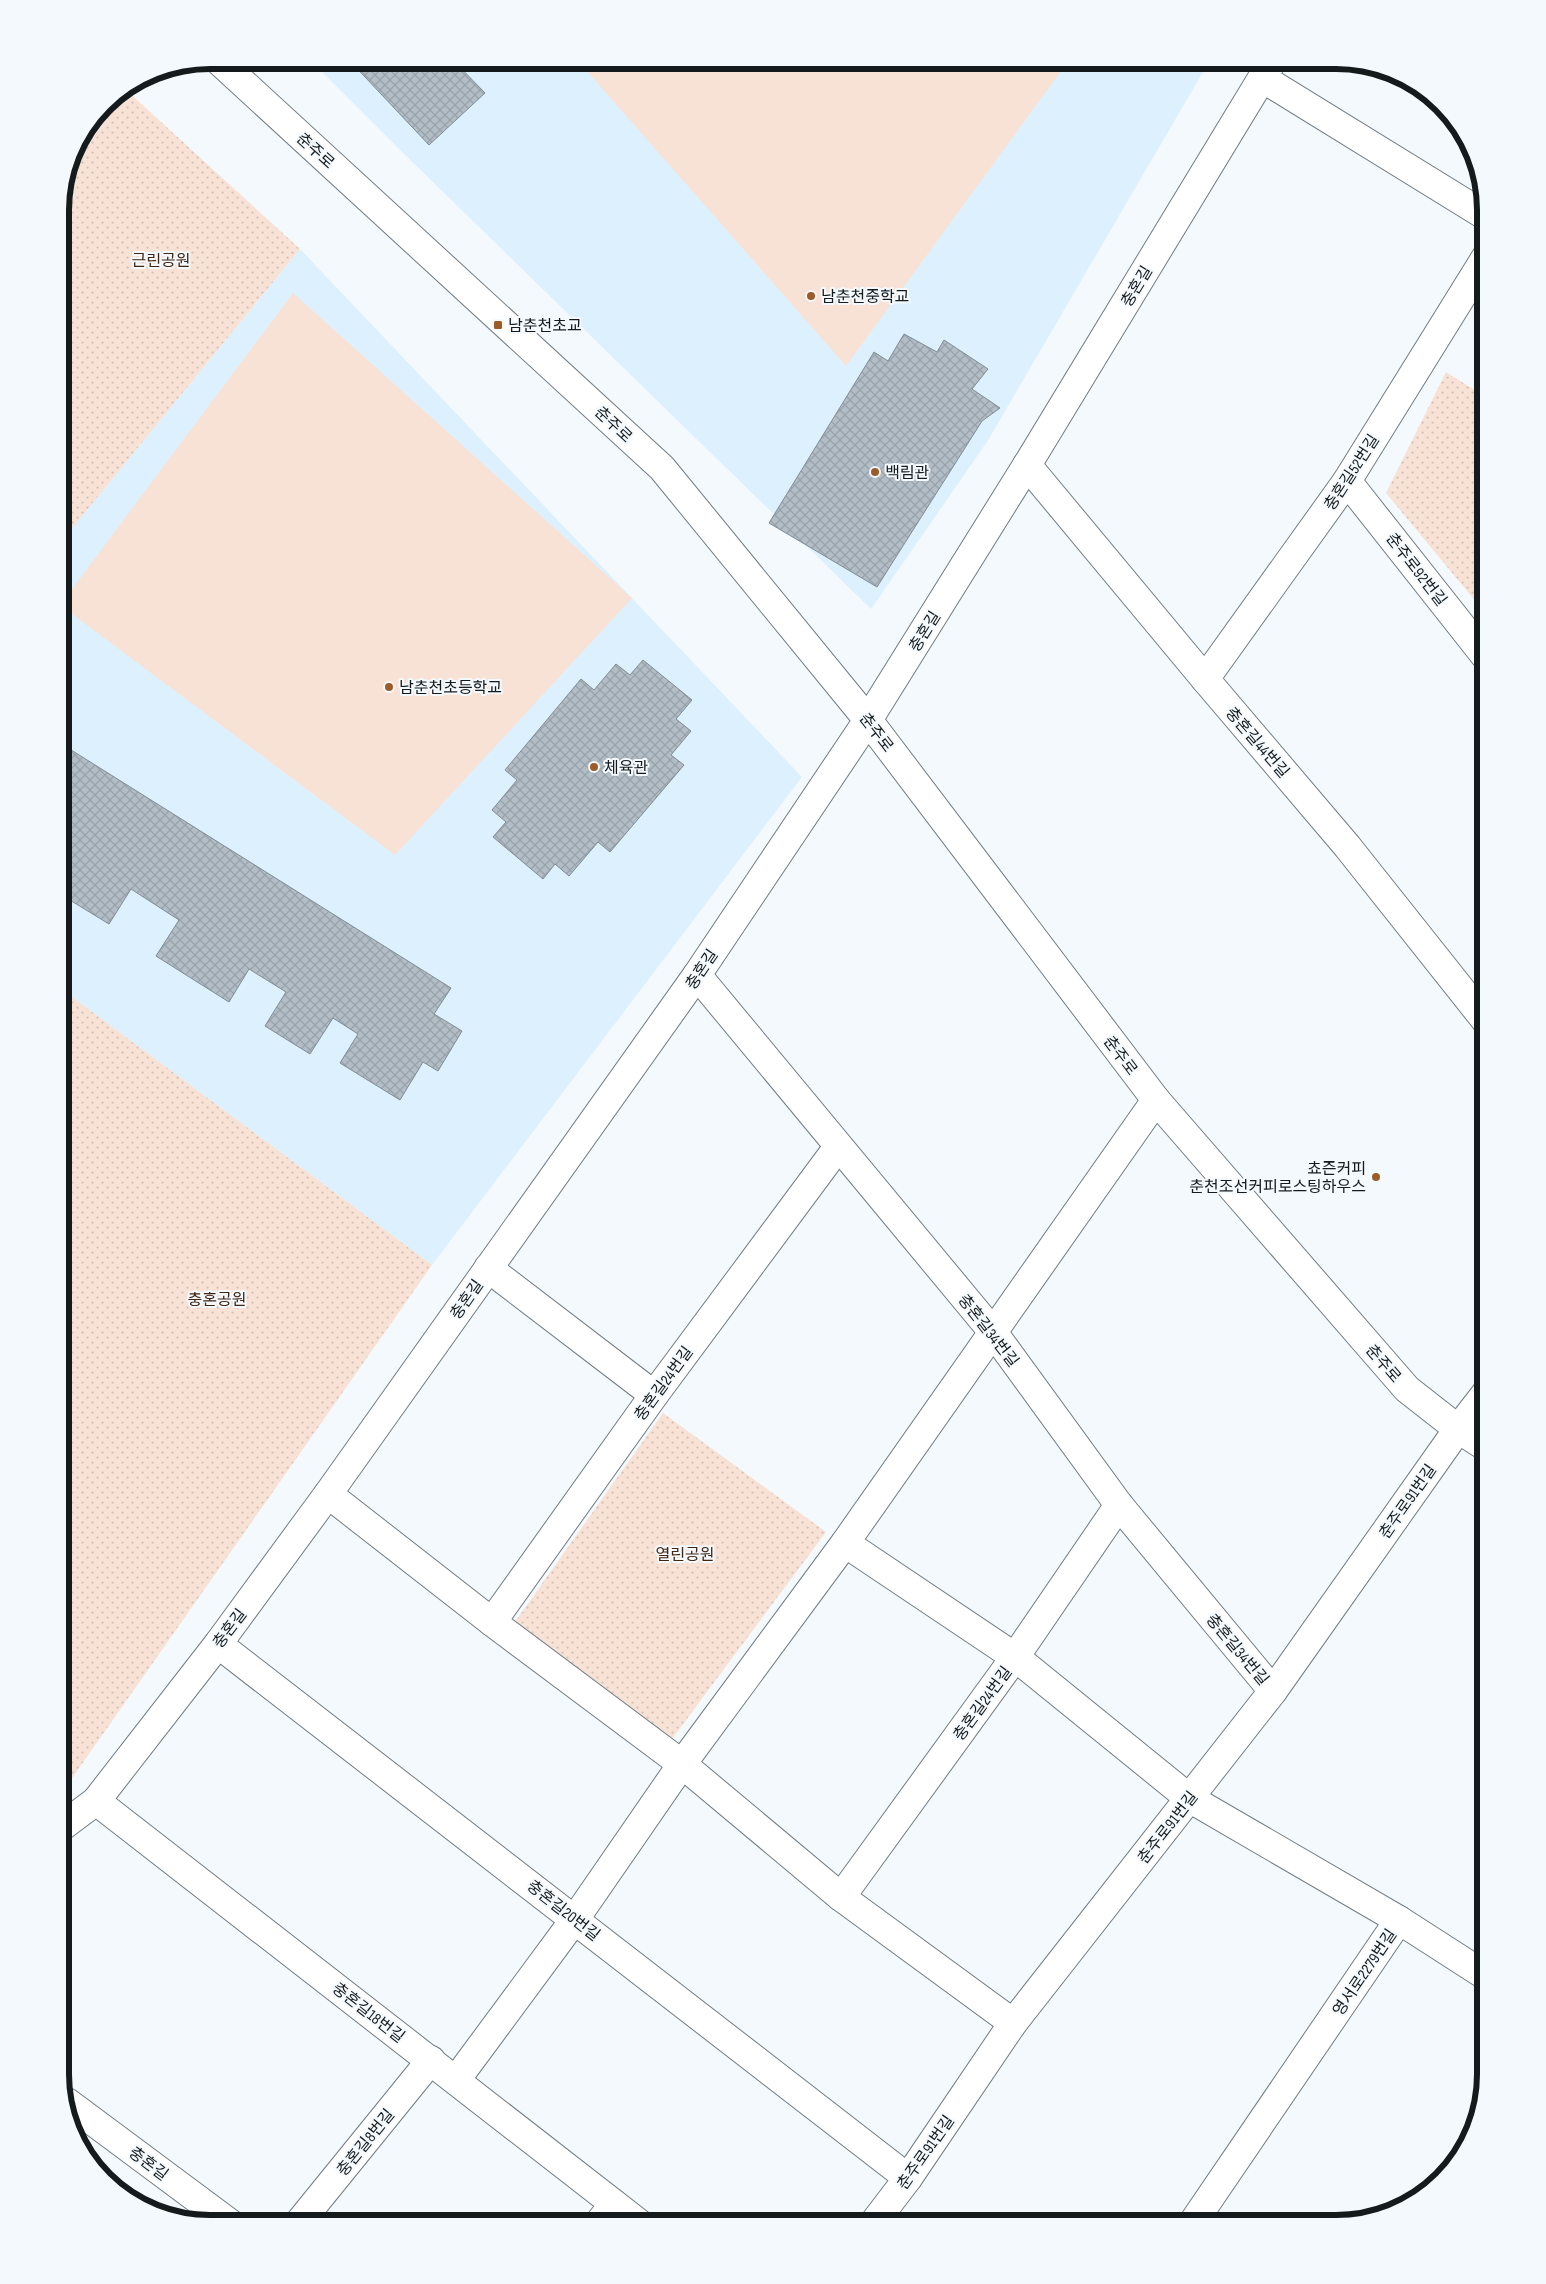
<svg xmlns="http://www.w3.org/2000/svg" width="1546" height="2284" viewBox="0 0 1546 2284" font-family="'Sofia Sans Condensed','Noto Sans KR',sans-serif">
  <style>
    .built { fill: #ddf0fe }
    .park { fill: url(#park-dots) }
    .garden { fill: #f8e2d5 }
    .building { fill: url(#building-cross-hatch); stroke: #808c94 }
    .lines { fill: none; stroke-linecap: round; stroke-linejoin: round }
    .street-casing { stroke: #717c84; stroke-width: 30 }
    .street { stroke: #fff; stroke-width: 28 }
    .poi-dot { fill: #9d5b28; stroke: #f4f9fd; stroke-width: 2 }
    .labels { text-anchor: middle; stroke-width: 4; stroke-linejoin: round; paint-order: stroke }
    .street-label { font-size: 16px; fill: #151a1d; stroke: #f4f9fd }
    .park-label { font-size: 16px; fill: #432612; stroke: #f4f9fd }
    .poi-label { font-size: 16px; fill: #151a1d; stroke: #f4f9fd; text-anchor: start }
    .rim { fill: none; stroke: #151a1d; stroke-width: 6 }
  </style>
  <defs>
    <pattern id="park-dots" width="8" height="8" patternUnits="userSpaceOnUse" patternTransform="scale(1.25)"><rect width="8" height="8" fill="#f8e2d5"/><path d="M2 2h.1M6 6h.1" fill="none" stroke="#d4c1b6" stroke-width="1.8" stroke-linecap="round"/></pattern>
    <pattern id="building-cross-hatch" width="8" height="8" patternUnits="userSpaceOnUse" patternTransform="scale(1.25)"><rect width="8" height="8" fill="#b2bdc6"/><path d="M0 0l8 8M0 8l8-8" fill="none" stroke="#98a2aa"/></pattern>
  </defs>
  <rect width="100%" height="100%" fill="#f4f9fd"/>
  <g class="built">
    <polygon points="310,60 1210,60 987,442 871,609 400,150"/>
    <polygon points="300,249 802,777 432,1265 60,988 60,543"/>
  </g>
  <g class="park">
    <polygon points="125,89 300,249 60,543 60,200 72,152 104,104"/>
    <polygon points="1446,372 1486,397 1486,614 1386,493"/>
    <polygon points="60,988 432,1265 70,1781 60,1788"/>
    <polygon points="663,1413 826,1532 669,1743 512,1626"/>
  </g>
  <g class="garden">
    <polygon points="577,60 1069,60 846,366"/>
    <polygon points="293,293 632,598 395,855 60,605"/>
  </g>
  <g class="building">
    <polygon points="349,60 453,60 485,93 429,145"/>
    <polygon points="904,334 937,352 944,340 988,369 972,389 1000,408 982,421 877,587 769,523 874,352 888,361"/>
    <polygon points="643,660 692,700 676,719 691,731 671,755 684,765 610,852 598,842 569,876 555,864 543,879 493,837 506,822 492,810 517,780 505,770 581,679 594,690 616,664 630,675"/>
    <polygon points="60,743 451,988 434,1014 462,1031 438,1071 423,1062 400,1100 340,1063 358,1034 333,1018 310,1054 265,1026 286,992 249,969 229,1002 156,956 179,920 131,889 109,924 60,894 60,821 66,811 60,807"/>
  </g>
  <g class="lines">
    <g class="street-casing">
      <g id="street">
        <polyline points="218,60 662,468 868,720 1156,1100 1407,1389 1458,1429 1486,1447"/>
        <polyline points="1262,78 1486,216"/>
        <polyline points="1027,465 1205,679 1347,846 1486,1021"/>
        <polyline points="1347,481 1486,657"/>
        <polyline points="1205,679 1347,481 1486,257"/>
        <polyline points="697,975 993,1332 1119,1505 1273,1691"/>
        <polyline points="488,1268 654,1395"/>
        <polyline points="328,1494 492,1622 682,1764 841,1897 1013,2023"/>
        <polyline points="845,1543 1015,1657 1189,1798 1399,1920 1486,1976"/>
        <polyline points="492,1622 654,1395 838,1147"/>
        <polyline points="218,1644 908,2178"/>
        <polyline points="96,1801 640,2224"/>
        <polyline points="60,1828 96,1801 218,1644 328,1494 697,975 868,720 1027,465 1273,60"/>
        <polyline points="841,1897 1015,1657 1119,1505"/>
        <polyline points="456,2080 575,1919 682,1764 845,1543 1156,1100"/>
        <polyline points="67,2102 231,2224"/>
        <polyline points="298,2224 431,2060"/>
        <polyline points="598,2224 614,2204"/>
        <polyline points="873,2224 908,2178 1013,2023 1273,1691 1458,1429 1486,1393"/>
        <polyline points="1192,2224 1399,1920"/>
      </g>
    </g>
    <use href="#street" class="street"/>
  </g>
  <g class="poi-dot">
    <circle cx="811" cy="296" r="5"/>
    <rect x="493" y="320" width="10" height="10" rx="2.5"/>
    <circle cx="875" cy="472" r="5"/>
    <circle cx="389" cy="687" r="5"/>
    <circle cx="594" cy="767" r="5"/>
    <circle cx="1376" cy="1177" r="5"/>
  </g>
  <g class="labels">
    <g class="street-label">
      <text transform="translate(316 150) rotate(42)" y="6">춘주로</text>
      <text transform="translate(1136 286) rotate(-59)" y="6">충혼길</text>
      <text transform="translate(614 424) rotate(43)" y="6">춘주로</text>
      <text transform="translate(1351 472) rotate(-57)" y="6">충혼길52번길</text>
      <text transform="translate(1417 569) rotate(52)" y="6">춘주로92번길</text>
      <text transform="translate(924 631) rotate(-58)" y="6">충혼길</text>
      <text transform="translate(877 732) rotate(52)" y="6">춘주로</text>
      <text transform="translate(1258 742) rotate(49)" y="6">충혼길44번길</text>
      <text transform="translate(701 969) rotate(-56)" y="6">충혼길</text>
      <text transform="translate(1121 1055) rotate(53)" y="6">춘주로</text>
      <text transform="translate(466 1299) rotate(-55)" y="6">충혼길</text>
      <text transform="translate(989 1330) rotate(52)" y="6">충혼길34번길</text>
      <text transform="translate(1384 1363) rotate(49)" y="6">춘주로</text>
      <text transform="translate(663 1383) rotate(-54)" y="6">충혼길24번길</text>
      <text transform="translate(1407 1501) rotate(-55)" y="6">춘주로91번길</text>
      <text transform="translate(229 1628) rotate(-53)" y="6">충혼길</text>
      <text transform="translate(1238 1649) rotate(50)" y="6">충혼길34번길</text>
      <text transform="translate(982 1703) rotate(-54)" y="6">충혼길24번길</text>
      <text transform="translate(1167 1827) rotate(-52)" y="6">춘주로91번길</text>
      <text transform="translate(564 1910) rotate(38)" y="6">충혼길20번길</text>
      <text transform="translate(1364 1972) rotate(-56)" y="6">영서로2279번길</text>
      <text transform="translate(369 2012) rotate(38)" y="6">충혼길18번길</text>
      <text transform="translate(365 2142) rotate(-51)" y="6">충혼길8번길</text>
      <text transform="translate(925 2152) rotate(-55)" y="6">춘주로91번길</text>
      <text transform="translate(149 2163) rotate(37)" y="6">충혼길</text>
    </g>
    <g class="park-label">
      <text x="161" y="266">근린공원</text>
      <text x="217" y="1305">충혼공원</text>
      <text x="685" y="1560">열린공원</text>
    </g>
    <g class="poi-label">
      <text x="821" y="302">남춘천중학교</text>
      <text x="508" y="331">남춘천초교</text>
      <text x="885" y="478">백림관</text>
      <text x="399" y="693">남춘천초등학교</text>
      <text x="604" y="773">체육관</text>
      <text x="1366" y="1174" text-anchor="end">쵸즌커피<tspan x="1366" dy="18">춘천조선커피로스팅하우스</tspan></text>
    </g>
  </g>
  <path d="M0 0H1546V2284H0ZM210 69H1336A141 141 0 0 1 1477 210V2074A141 141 0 0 1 1336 2215H210A141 141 0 0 1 69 2074V210A141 141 0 0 1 210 69Z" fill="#f4f9fd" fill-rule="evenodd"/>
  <path class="rim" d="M210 69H1336A141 141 0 0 1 1477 210V2074A141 141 0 0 1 1336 2215H210A141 141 0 0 1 69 2074V210A141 141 0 0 1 210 69Z"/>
</svg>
